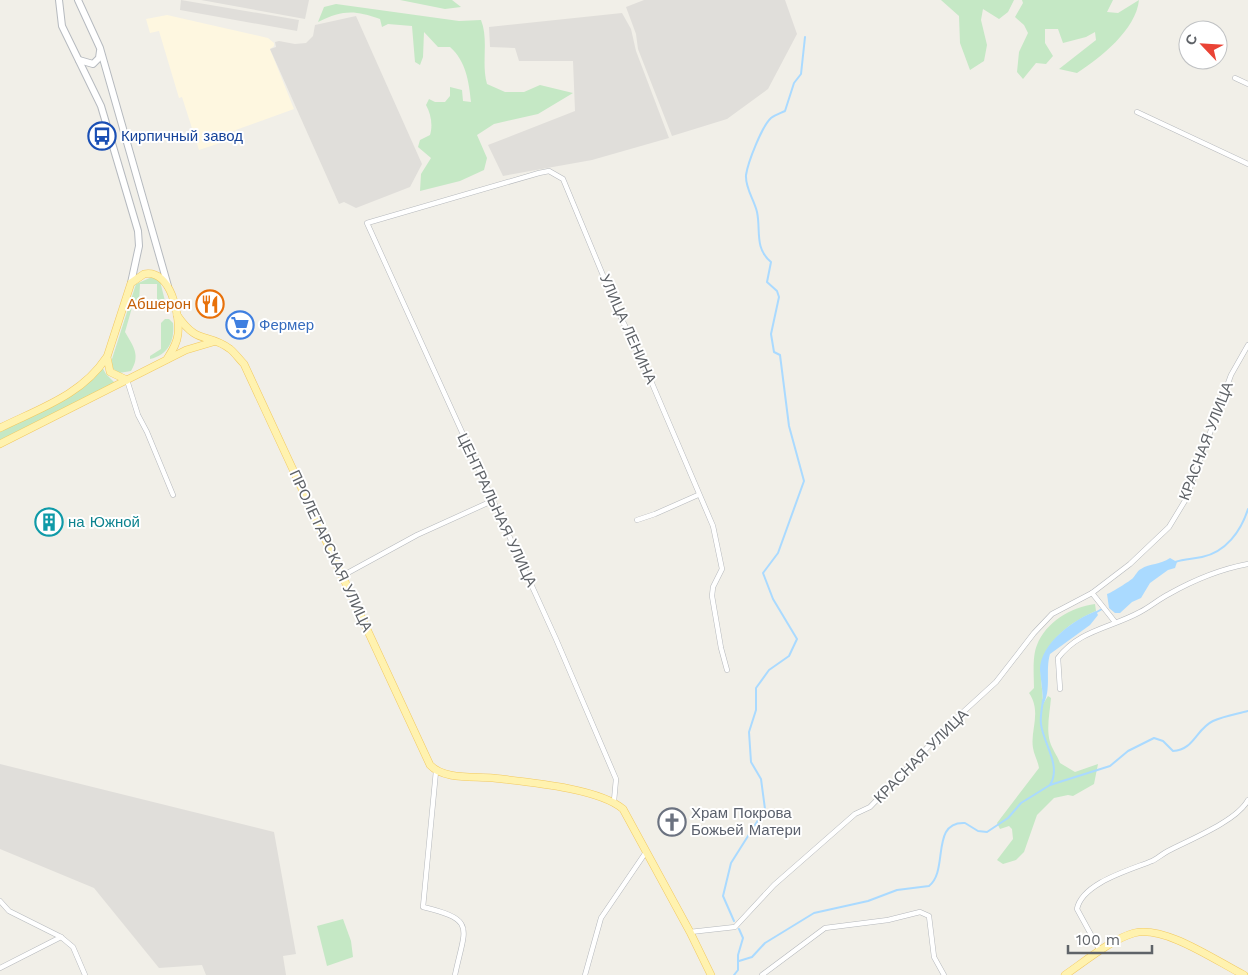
<svg xmlns="http://www.w3.org/2000/svg" width="1248" height="975" viewBox="0 0 1248 975" font-family="'Work Sans',sans-serif">
  <style>
    .commercial { fill: #fef7e0 }
    .industrial { fill: #e0deda }
    .green { fill: #c5e8c5 }
    .water { fill: #aadaff }
    .lines { fill: none; stroke-linecap: round; stroke-linejoin: round }
    .stream { stroke: #aadaff; stroke-width: 2 }
    .minor-casing { stroke: #b5b8bc; stroke-width: 5.5 }
    .secondary-casing { stroke: #b6babf; stroke-width: 8 }
    .primary-casing { stroke: #f2c960; stroke-width: 8 }
    .minor { stroke: #fff; stroke-width: 4.5 }
    .secondary { stroke: #fff; stroke-width: 6 }
    .primary { stroke: #fff2af; stroke-width: 7 }
    .labels { text-anchor: middle; stroke-width: 4; stroke-linejoin: round; paint-order: stroke }
    .transit-label { font-size: 15px; fill: #164399; stroke: #fff; text-anchor: start }
    .food-label { font-size: 15px; fill: #c56008; stroke: #fff; text-anchor: end }
    .shop-label { font-size: 15px; fill: #366cbe; stroke: #fff; text-anchor: start }
    .street-label { font-size: 15px; fill: #5f6368; stroke: #fff }
    .culture-label { font-size: 15px; fill: #0d838f; stroke: #fff; text-anchor: start }
    .worship-label { font-size: 15px; fill: #5b616d; stroke: #fff; text-anchor: start }
  </style>
  <rect width="100%" height="100%" fill="#f1efe8"/>
  <polygon class="commercial" points="167,15 268,38 274,43 274,46 270,49 294,109 219,136 220,143 199,150 182,97 179,98 159,31 150,33 146,19"/>
  <g class="industrial">
    <polygon points="181,0 299,20 297,31 180,10"/>
    <polygon points="201,0 309,0 305,19"/>
    <polygon points="644,0 785,0 797,34 768,89 727,119 672,136 638,49 636,34 626,7"/>
    <polygon points="622,13 631,29 636,51 669,138 592,160 503,176 488,145 575,111 573,61 519,61 515,48 490,47 489,27"/>
    <polygon points="356,16 422,164 410,187 356,208 344,202 339,204 270,49 276,47 275,42 279,41 295,44 306,43 313,36 315,25"/>
    <polygon points="0,764 274,832 296,954 283,956 286,975 206,975 202,965 159,968 94,888 0,849"/>
  </g>
  <g class="green">
    <polygon points="400,0 452,0 461,7 445,9"/>
    <polygon points="941,0 1014,0 1008,12 999,19 983,9 981,20 987,45 984,61 970,70 960,43 959,16"/>
    <path d="M1022,0H1113L1107,12L1118,13L1139,0C1136,30 1100,58 1077,73L1059,69L1096,40L1095,32L1086,37L1063,43L1058,29H1045V43L1053,56L1046,64L1036,63L1023,79L1017,72L1019,52L1028,33L1024,25L1015,17L1023,3Z"/>
    <path d="M336,4L459,21L481,20C489,40 481,63 487,84L505,92H524L540,85L573,93L538,114L494,124L477,135L487,158L484,170L460,181L420,191L421,174L431,158L418,147L420,140L430,135C433,125 431,114 426,105L429,99L435,102H445L450,96V87L462,90L463,101L471,102C469,82 466,61 450,47H438L424,32L423,57L420,65L415,62L412,26L388,24L382,27L380,19C354,10 343,10 318,22L324,7Z"/>
    <path d="M152,277L160,281L165,301L161,304L157,300V284H140L139,303L133,304L125,332C133,346 141,355 131,371L119,373L112,368L111,362L136,284Z"/>
    <path d="M165,319H169L173,323C175,341 168,355 150,359V356L161,349V323Z"/>
    <polygon points="102,367 106,374 115,383 0,441 0,431 57,401"/>
    <path d="M1095,604L1096,611C1074,620 1043,641 1041,668C1040,677 1043,693 1043,704L1048,696L1051,698C1050,711 1046,729 1050,742C1052,749 1057,755 1060,763L1075,772L1098,764L1094,784L1073,796L1068,795L1054,798L1037,815L1024,852L1016,860L1003,864L997,860L1013,839L1012,829L1009,826L1000,829L997,823L1039,768C1038,761 1034,755 1033,748C1030,730 1042,712 1029,693L1034,688C1034,676 1032,657 1037,645C1046,622 1071,607 1095,604Z"/>
    <polygon points="343,919 351,941 353,957 327,966 317,926"/>
  </g>
  <g class="water">
    <path d="M1170,558L1177,562L1175,568L1168,570L1150,583L1141,598L1132,602L1120,613H1115L1109,608L1107,594C1111,593 1130,581 1133,578C1136,575 1137,571 1141,569C1150,563 1160,565 1170,558Z"/>
    <path d="M1096,611L1098,615L1090,625L1050,654C1045,671 1052,689 1043,705C1043,693 1041,681 1040,670C1040,643 1075,619 1096,611Z"/>
  </g>
  <g class="lines">
    <g class="stream">
      <path d="M1175,562C1184,559 1193,559 1202,557C1226,552 1241,531 1248,509"/>
      <polyline points="1095,613 1102,609"/>
      <path d="M1043,700C1042,708 1040,717 1041,724C1043,743 1062,766 1050,785"/>
      <path d="M734,921L723,896L731,863L765,809L761,779L751,762L749,732L756,710V688L769,670L789,656L797,639L773,599L763,573L778,553L804,481L789,426L780,355L774,352L771,334L779,297L777,291L767,282L771,262C754,248 761,230 757,212C754,199 745,188 746,175C748,162 762,126 771,118C775,115 781,113 785,111L794,83L801,74L805,37"/>
      <path d="M739,961L752,957L765,943L814,913L868,901L897,890L929,886C949,871 930,821 965,823L978,831L987,832L1008,818L1021,803L1050,785L1110,766L1128,751L1154,738L1163,741L1173,751C1194,750 1196,729 1213,721C1224,716 1237,714 1248,711"/>
      <polyline points="734,975 738,970 738,955 743,938 739,929"/>
    </g>
    <g class="minor-casing">
      <g id="minor">
        <polyline points="1235,78 1248,84"/>
        <polyline points="1137,112 1248,164"/>
        <polyline points="127,380 138,415 147,432 173,495"/>
        <polyline points="637,520 655,514 698,495"/>
        <polyline points="342,576 417,535 492,501"/>
        <polyline points="1092,593 1115,622"/>
        <path d="M1060,689L1058,658C1079,630 1111,628 1140,612C1150,607 1159,599 1169,594C1194,580 1221,569 1248,564"/>
        <path d="M436,771L423,907C477,920 465,927 455,975"/>
        <polyline points="614,801 616,779 556,639 367,223 539,173 549,171 563,179 617,309 648,374 713,526 722,569 713,587 712,596 721,648 727,670"/>
        <polyline points="0,901 9,911 61,937 0,968"/>
        <polyline points="690,932 735,927 774,885 855,814 870,807 950,724 996,682 1034,633 1052,614 1092,593 1130,564 1169,527 1186,499 1231,375 1248,345"/>
        <polyline points="61,937 73,947 85,975"/>
        <path d="M1100,951L1077,909C1082,883 1130,870 1152,861C1157,859 1162,854 1168,851C1189,840 1237,821 1248,800"/>
        <polyline points="585,975 601,918 646,852"/>
        <polyline points="762,975 825,928 888,920 920,912 929,916 934,957 944,975"/>
      </g>
    </g>
    <g class="secondary-casing">
      <g id="secondary">
        <polyline points="59,0 62,26 101,106 138,231 139,246 131,283"/>
        <polyline points="78,0 100,48 168,286"/>
        <polyline points="79,60 93,64 99,58 100,51"/>
      </g>
    </g>
    <g class="primary-casing">
      <g id="primary">
        <path d="M177,315C198,346 207,332 230,349C235,353 239,359 244,364L430,765C444,780 474,776 493,778C527,782 599,788 623,809L690,932L711,975"/>
        <path d="M127,380L110,372L107,357L131,283L144,274C171,269 180,315 178,334C177,344 172,351 167,359"/>
        <path d="M0,428C38,409 82,395 106,358"/>
        <polyline points="0,444 186,350 213,342"/>
        <path d="M1065,975C1084,962 1112,939 1134,933C1165,925 1216,961 1244,975"/>
      </g>
    </g>
    <use href="#minor" class="minor"/>
    <use href="#secondary" class="secondary"/>
    <use href="#primary" class="primary"/>
  </g>
  <defs>
    <g id="bus-ring" transform="scale(1.4375)"><circle r="9.5" fill="#fff" stroke="#1a4fb4" stroke-width="1.5"/><path d="M-5-6H5V4H4V6H2V4H-2V6H-4V4H-5ZM-3.5-4V0h7V-4ZM-3.5 1.2v1.5H-2V1.2ZM2 1.2v1.5H3.5V1.2Z" fill="#1a4fb4"/></g>
    <g id="restaurant-ring" transform="scale(1.4375)"><circle r="9.5" fill="#fff" stroke="#e8710a" stroke-width="1.5"/><path d="M-5-6h1v4h1v-4h1v4h1v-4h1v5L-1.5 .5V6h-2V.5L-5-1ZM5-6V6H3V1.5H1.5Q1.5-4 5-6Z" fill="#e8710a"/></g>
    <g id="supermarket-ring" transform="scale(1.4375)"><circle r="9.5" fill="#fff" stroke="#3f7fe0" stroke-width="1.5"/><path d="M-6-5.5h2.5l.6 2H6L4.5 2H-2.5L-4.4-4H-6ZM-1.5 3.2a1.3 1.3 0 1 0 .1 0ZM3 3.2a1.3 1.3 0 1 0 .1 0Z" fill="#3f7fe0"/></g>
    <g id="building-ring" transform="scale(1.4375)"><circle r="9.5" fill="#fff" stroke="#0f9aa8" stroke-width="1.5"/><path d="M-4-6H4V6H1V3H-1V6H-4ZM-2.5-4.3h1.7v1.8h-1.7ZM.8-4.3h1.7v1.8H.8ZM-2.5-1h1.7V.8h-1.7ZM.8-1h1.7V.8H.8Z" fill="#0f9aa8"/></g>
    <g id="church-ring" transform="scale(1.4375)"><circle r="9.5" fill="#fff" stroke="#6b7280" stroke-width="1.5"/><path d="M-1.2-6h2.4v3.5h3.3v2.4h-3.3V6h-2.4V-.1h-3.3v-2.4h3.3Z" fill="#6b7280"/></g>
  </defs>
  <g fill-rule="evenodd">
    <use href="#bus-ring" x="102" y="136"/>
    <use href="#restaurant-ring" x="210" y="304"/>
    <use href="#supermarket-ring" x="240" y="325"/>
    <use href="#building-ring" x="49" y="522"/>
    <use href="#church-ring" x="672" y="822"/>
  </g>
  <g class="labels">
    <g class="transit-label">
      <text x="121" y="141">Кирпичный завод</text>
    </g>
    <g class="food-label">
      <text x="191" y="309">Абшерон</text>
    </g>
    <g class="shop-label">
      <text x="259" y="330">Фермер</text>
    </g>
    <g class="street-label">
      <text transform="translate(628 329) rotate(66)" y="5">УЛИЦА ЛЕНИНА</text>
      <text transform="translate(1206 441) rotate(-69)" y="5">КРАСНАЯ УЛИЦА</text>
      <text transform="translate(497 510) rotate(65)" y="5">ЦЕНТРАЛЬНАЯ УЛИЦА</text>
      <text transform="translate(331 551) rotate(65)" y="5">ПРОЛЕТАРСКАЯ УЛИЦА</text>
      <text transform="translate(921 756) rotate(-45)" y="5">КРАСНАЯ УЛИЦА</text>
    </g>
    <g class="culture-label">
      <text x="68" y="527">на Южной</text>
    </g>
    <g class="worship-label">
      <text x="691" y="818">Храм Покрова<tspan x="691" dy="17">Божьей Матери</tspan></text>
    </g>
  </g>
  <g transform="translate(1203 45) rotate(295)"><circle r="24" fill="#ffffff" stroke="#bfc1c3"/>
  <path d="M0-4L9 19L0 12L-9 19Z" fill="#ea4335"/>
  <text y="-8" font-size="14" font-weight="bold" text-anchor="middle" fill="#5f6368">С</text>
  </g>
  <path d="M1068 945v8h84v-8" fill="none" stroke="#5f6368" stroke-width="2.5"/>
  <text x="1076" y="945" font-size="15" fill="#5f6368" stroke="#ffffff" stroke-width="4" paint-order="stroke">100 m</text>
</svg>
